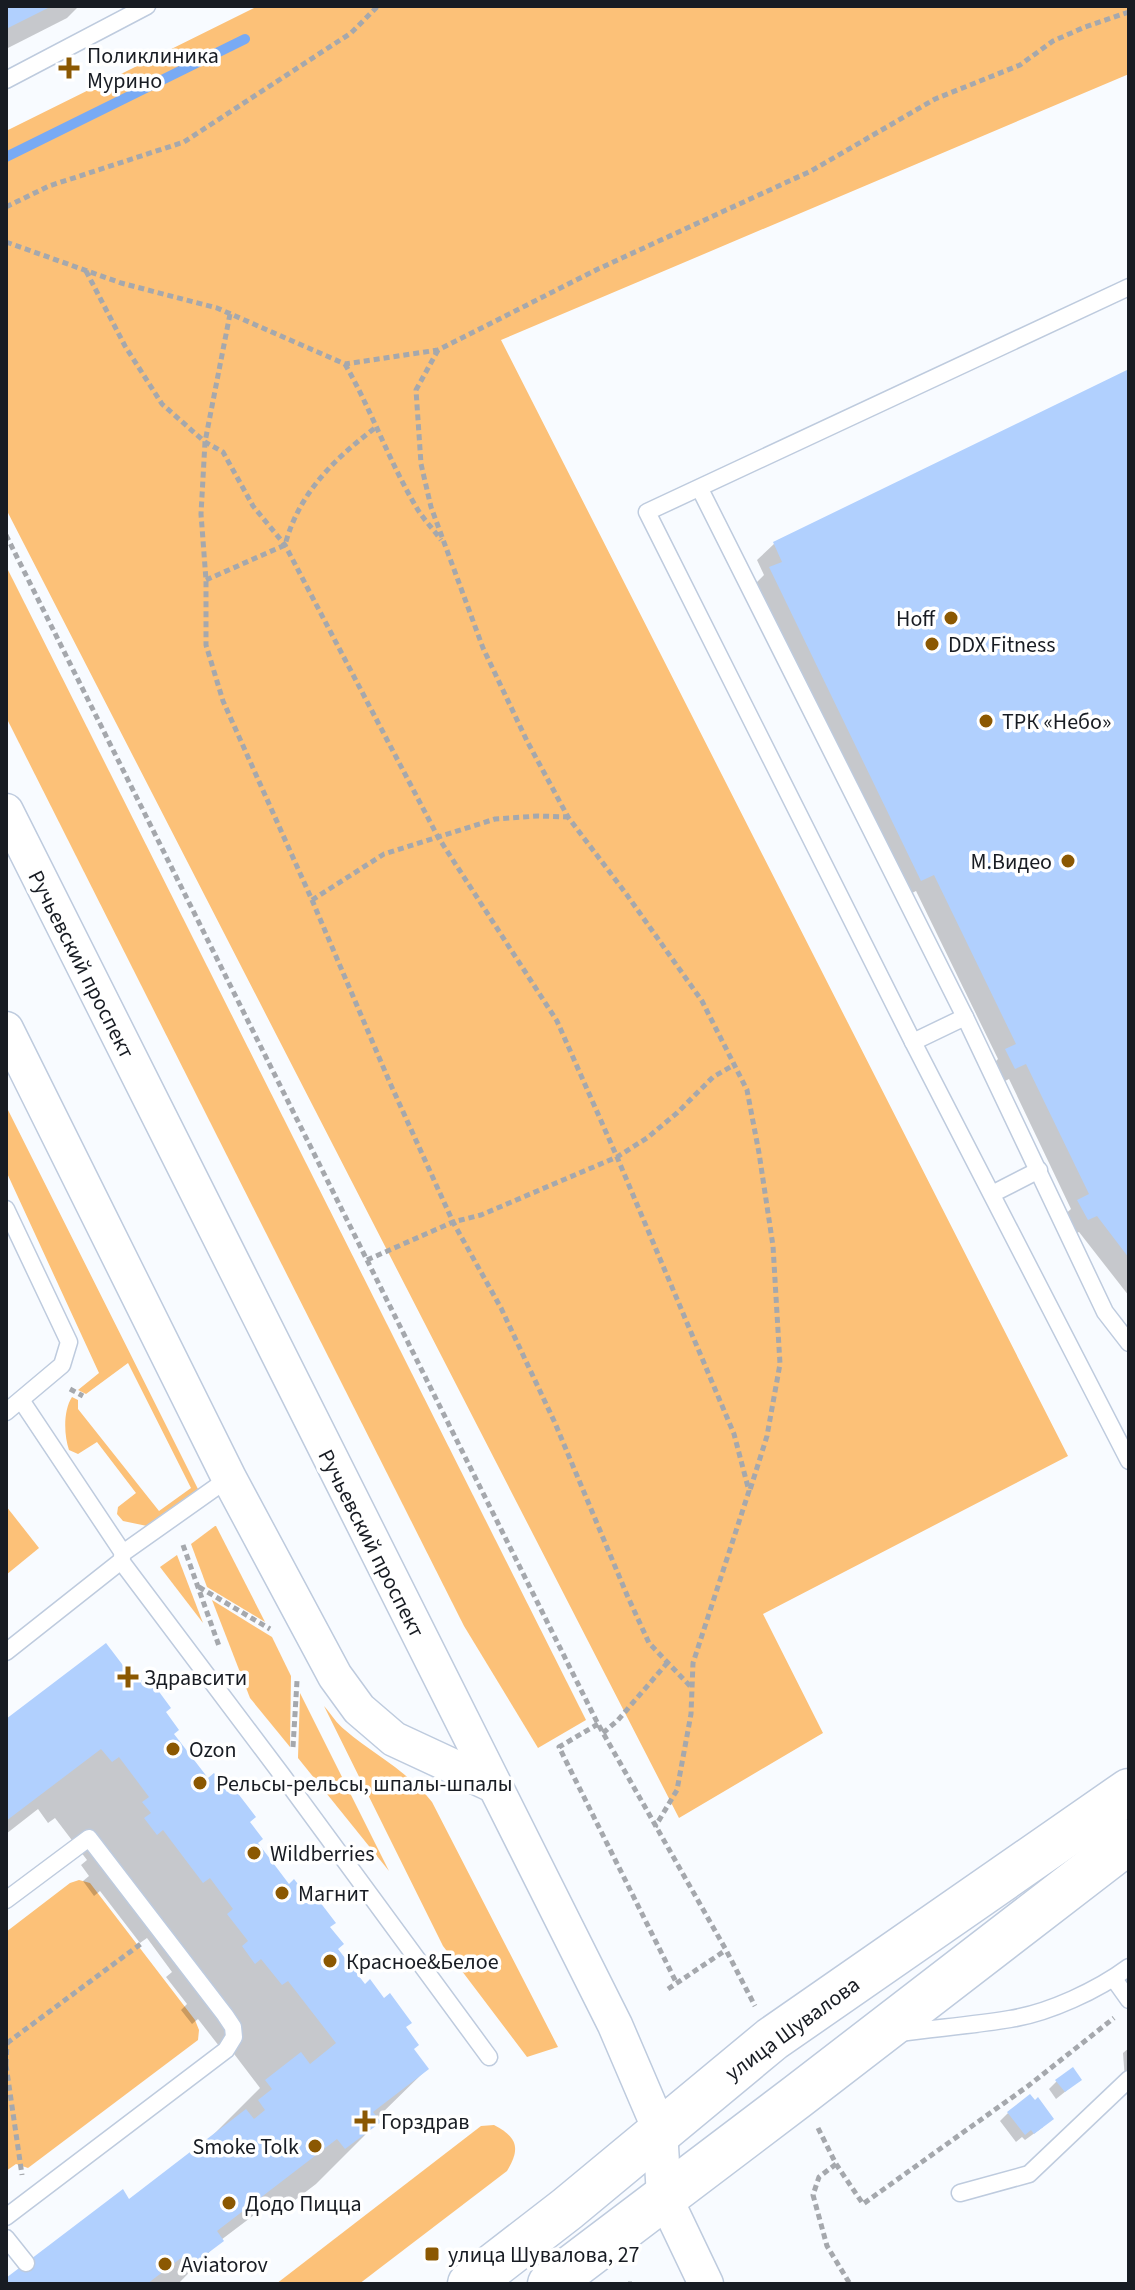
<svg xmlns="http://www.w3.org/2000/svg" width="1135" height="2290" viewBox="0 0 1135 2290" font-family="'Source Sans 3',sans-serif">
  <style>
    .green { fill: #fcc178 }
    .shadow { fill: #0003 }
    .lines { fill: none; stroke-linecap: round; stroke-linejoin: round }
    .stream { stroke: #78aaf4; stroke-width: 10 }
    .building { fill: #b1d0fe }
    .lane-casing { stroke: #becbde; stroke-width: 19 }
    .street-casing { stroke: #becbde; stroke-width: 37 }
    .secondary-casing { stroke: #becbde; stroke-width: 47 }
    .path { stroke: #a5a8ad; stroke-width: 5; stroke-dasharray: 6 4; stroke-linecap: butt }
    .lane { stroke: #fff; stroke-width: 16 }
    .street { stroke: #fff; stroke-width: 34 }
    .secondary { stroke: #fff; stroke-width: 44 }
    .poi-dot { fill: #8b5802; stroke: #fff; stroke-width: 3 }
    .labels { text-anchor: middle; stroke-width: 7; stroke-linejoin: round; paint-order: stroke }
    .poi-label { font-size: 22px; fill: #181c23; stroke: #fff; text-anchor: start }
    .street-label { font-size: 22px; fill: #181c23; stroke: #fff }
  </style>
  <rect width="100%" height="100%" fill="#f8fbff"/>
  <g class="green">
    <polygon points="258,6 1129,6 1129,74 501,340 1068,1456 763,1614 823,1733 679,1818 6,509 6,131"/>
    <polygon points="6,566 586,1720 538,1748 464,1626 6,717"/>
    <path d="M6,1106L198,1489L147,1526L123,1521L117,1514L118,1507L136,1493L97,1442L78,1454L69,1450C64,1435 63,1411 72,1397L78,1400V1409L159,1511L191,1488L128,1363L86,1394L78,1390L99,1373L6,1171Z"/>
    <polygon points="6,1506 39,1548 6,1575"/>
    <polygon points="215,1526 216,1526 265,1622 207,1587 191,1544"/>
    <polygon points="177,1555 203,1623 160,1567"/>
    <polygon points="212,1600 272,1637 291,1676 290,1747 250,1698"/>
    <polygon points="300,1693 389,1871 298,1758"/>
    <path d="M324,1706C331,1714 337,1724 345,1730C374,1755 408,1771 432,1802L558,2047L527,2057L443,1946Z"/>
    <polygon points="79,1880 90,1883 195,2020 199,2030 198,2040 28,2168 16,2164 6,2171 6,1932 70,1883"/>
    <path d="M494,2125C517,2137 521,2148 507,2171L359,2284H276L481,2126Z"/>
  </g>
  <g class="shadow">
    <polygon points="6,6 79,6 67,18 6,49"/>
    <polygon points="1129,371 1129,1296 1079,1232 1070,1236 1061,1218 1071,1209 1009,1079 997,1085 989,1068 998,1059 916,891 904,897 753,586 764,575 757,560 775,543"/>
    <polygon points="164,1713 172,1734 208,1781 248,1822 256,1844 288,1886 328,1928 336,1950 364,1986 404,2028 412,2050 427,2069 376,2119 378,2122 316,2184 282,2210 274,2200 221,2240 178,2284 6,2284 6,2281 129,2201 204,2144 260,2088 225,2042 219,2046 198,2019 192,2024 181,2010 187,2004 166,1977 172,1972 147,1938 140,1943 100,1891 94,1896 83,1881 89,1876 81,1865 87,1860 55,1818 48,1823 38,1809 6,1834 6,1721"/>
    <polygon points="1129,2048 1129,2079 1125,2080 1123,2053"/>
    <polygon points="1057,2081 1071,2087 1056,2099 1049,2089"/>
    <polygon points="1008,2113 1043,2127 1025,2140 1022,2137 1016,2142 1000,2121"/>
  </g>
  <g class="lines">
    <polyline class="stream" points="6,157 245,39"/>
  </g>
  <g class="building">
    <polygon points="6,6 52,6 6,29"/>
    <polygon points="1129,369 1129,1258 1097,1216 1088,1220 1077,1200 1089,1194 1026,1064 1015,1069 1005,1049 1016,1044 934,875 921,881 769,567 782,562 773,542"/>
    <polygon points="106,1643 125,1668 129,1665 143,1682 149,1678 171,1708 166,1712 179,1730 174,1734 208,1778 214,1773 227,1792 233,1787 256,1817 250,1822 263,1839 258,1843 289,1884 294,1879 308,1897 313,1893 336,1923 330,1927 344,1944 338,1949 365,1984 370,1979 384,1998 390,1993 412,2023 406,2027 419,2045 414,2049 429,2069 373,2112 381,2122 345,2149 337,2139 217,2231 224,2241 188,2268 181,2258 147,2284 6,2284 6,2278 123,2189 129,2199 246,2109 254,2119 265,2110 258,2100 272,2089 265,2080 301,2052 310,2064 336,2043 288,1981 282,1985 261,1959 255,1964 242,1946 248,1941 227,1914 233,1909 210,1878 203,1883 163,1830 157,1835 144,1818 151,1813 142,1802 149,1797 119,1757 112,1762 101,1749 6,1821 6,1719"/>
    <polygon points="1073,2067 1082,2080 1065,2092 1055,2080"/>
    <polygon points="1030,2094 1035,2100 1038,2097 1054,2119 1034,2134 1031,2130 1025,2135 1007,2112"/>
  </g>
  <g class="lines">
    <g class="lane-casing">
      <g id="lane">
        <polyline points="6,80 147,6"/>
        <polyline points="1129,287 647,512 913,1042 1129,1461"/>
        <polyline points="700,489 965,1017 1105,1312 1129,1343"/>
        <polyline points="913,1042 965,1017"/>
        <polyline points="992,1194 1039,1170"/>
        <polyline points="6,1209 69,1342 62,1365 6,1412"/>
        <polyline points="21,1400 123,1553"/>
        <polyline points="121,1561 282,1775 489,2057"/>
        <polyline points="6,1652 121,1561 123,1553 229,1478"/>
        <polyline points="6,1900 89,1838 225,2015 233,2027 234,2037 226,2050 6,2217"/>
        <polyline points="1114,1979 1129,2000"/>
        <path d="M899,2033C936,2028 974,2025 1010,2019C1049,2013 1098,1990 1129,1967"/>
        <polyline points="960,2193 1029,2174 1129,2079"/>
        <polyline points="6,2238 26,2263"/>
      </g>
    </g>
    <g class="street-casing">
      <g id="street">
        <polyline points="6,811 615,2025 660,2130 664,2196 706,2284"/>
        <polyline points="6,1029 229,1478 335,1676 359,1709 394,1739 493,1785"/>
      </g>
    </g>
    <g class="secondary-casing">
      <g id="secondary">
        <polyline points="470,2284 567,2209 772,2039 1129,1791"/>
        <polyline points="550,2284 798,2096 1129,1841"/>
      </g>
    </g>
    <g class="path">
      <polyline points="6,207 49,186 184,142 351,33 378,6"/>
      <polyline points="6,242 121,283 217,308 345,364 438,350 598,269 811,171 935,99 1020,65 1053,41 1085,27 1129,12"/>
      <polyline points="86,271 125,346 162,404 205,442 223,452 253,506 285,545 438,837 557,1021 617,1157 734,1434 749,1491 693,1663 691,1714 677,1790 655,1827"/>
      <polyline points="230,314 205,442 201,514 206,580 206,645 223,701 312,900 390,1083 453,1222 501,1308 555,1423 627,1595 649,1643 691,1687"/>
      <polyline points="438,350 416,390 421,464 431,507 483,648 527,741 568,817 627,895 702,1001 747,1090 759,1153 773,1246 780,1364 767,1436 750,1490"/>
      <path d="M345,364C372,411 390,464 418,510C425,521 434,530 441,540"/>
      <polyline points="6,535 598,1724 726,1950 755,2006"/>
      <path d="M206,580L285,545C299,493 334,459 375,428"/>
      <polyline points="312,900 384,854 495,819 538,816 568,817"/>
      <polyline points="367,1260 453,1222 481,1215 617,1157 647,1138 677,1113 713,1077 734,1065"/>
      <polyline points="70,1389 83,1396"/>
      <polyline points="183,1545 219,1646"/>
      <polyline points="199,1587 270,1629"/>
      <polyline points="598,1724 559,1747 677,1984"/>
      <polyline points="603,1733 618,1720 668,1662"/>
      <polyline points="293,1747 297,1681"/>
      <polyline points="668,1989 726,1950"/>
      <polyline points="7,2043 142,1943"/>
      <polyline points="6,2065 22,2175"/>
      <polyline points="6,2065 7,2043"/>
      <polyline points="818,2128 836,2164 863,2204 1028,2086 1114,2018"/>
      <polyline points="836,2164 819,2177 813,2195 827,2246 850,2284"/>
      <polyline points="628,2284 632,2284"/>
    </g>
    <use href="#lane" class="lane"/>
    <use href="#street" class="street"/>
    <use href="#secondary" class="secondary"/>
  </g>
  <g class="poi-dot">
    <path d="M65 56h8v8h8v8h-8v8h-8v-8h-8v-8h8z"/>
    <circle cx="951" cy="618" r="8"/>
    <circle cx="932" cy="644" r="8"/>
    <circle cx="986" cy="721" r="8"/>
    <circle cx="1068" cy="861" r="8"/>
    <path d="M124 1665h8v8h8v8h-8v8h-8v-8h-8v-8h8z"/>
    <circle cx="173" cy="1749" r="8"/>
    <circle cx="200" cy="1783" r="8"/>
    <circle cx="254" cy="1853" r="8"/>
    <circle cx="282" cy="1893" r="8"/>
    <circle cx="330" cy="1961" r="8"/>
    <path d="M361 2109h8v8h8v8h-8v8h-8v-8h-8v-8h8z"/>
    <circle cx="315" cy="2146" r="8"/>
    <circle cx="229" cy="2203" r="8"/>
    <rect x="424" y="2246" width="16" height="16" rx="4"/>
    <circle cx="165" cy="2264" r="8"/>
  </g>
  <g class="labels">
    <g class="poi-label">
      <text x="87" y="63">Поликлиника<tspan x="87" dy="25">Мурино</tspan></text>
      <text x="935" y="626" text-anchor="end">Hoff</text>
      <text x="948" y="652">DDX Fitness</text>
      <text x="1002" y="729">ТРК «Небо»</text>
      <text x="1052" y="869" text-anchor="end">М.Видео</text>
      <text x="144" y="1685">Здравсити</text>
      <text x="189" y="1757">Ozon</text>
      <text x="216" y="1791">Рельсы-рельсы, шпалы-шпалы</text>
      <text x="270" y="1861">Wildberries</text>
      <text x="298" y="1901">Магнит</text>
      <text x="346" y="1969">Красное&amp;Белое</text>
      <text x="381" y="2129">Горздрав</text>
      <text x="299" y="2154" text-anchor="end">Smoke Tolk</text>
      <text x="245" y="2211">Додо Пицца</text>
      <text x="448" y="2262">улица Шувалова, 27</text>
      <text x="181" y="2272">Aviatorov</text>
    </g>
    <g class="street-label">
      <text transform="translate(82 964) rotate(63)" y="8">Ручьевский проспект</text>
      <text transform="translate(372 1543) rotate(63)" y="8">Ручьевский проспект</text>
      <text transform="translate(792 2028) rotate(-36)" y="8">улица Шувалова</text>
    </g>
  </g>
  <rect width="1135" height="2290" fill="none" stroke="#181c23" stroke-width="16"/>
</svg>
